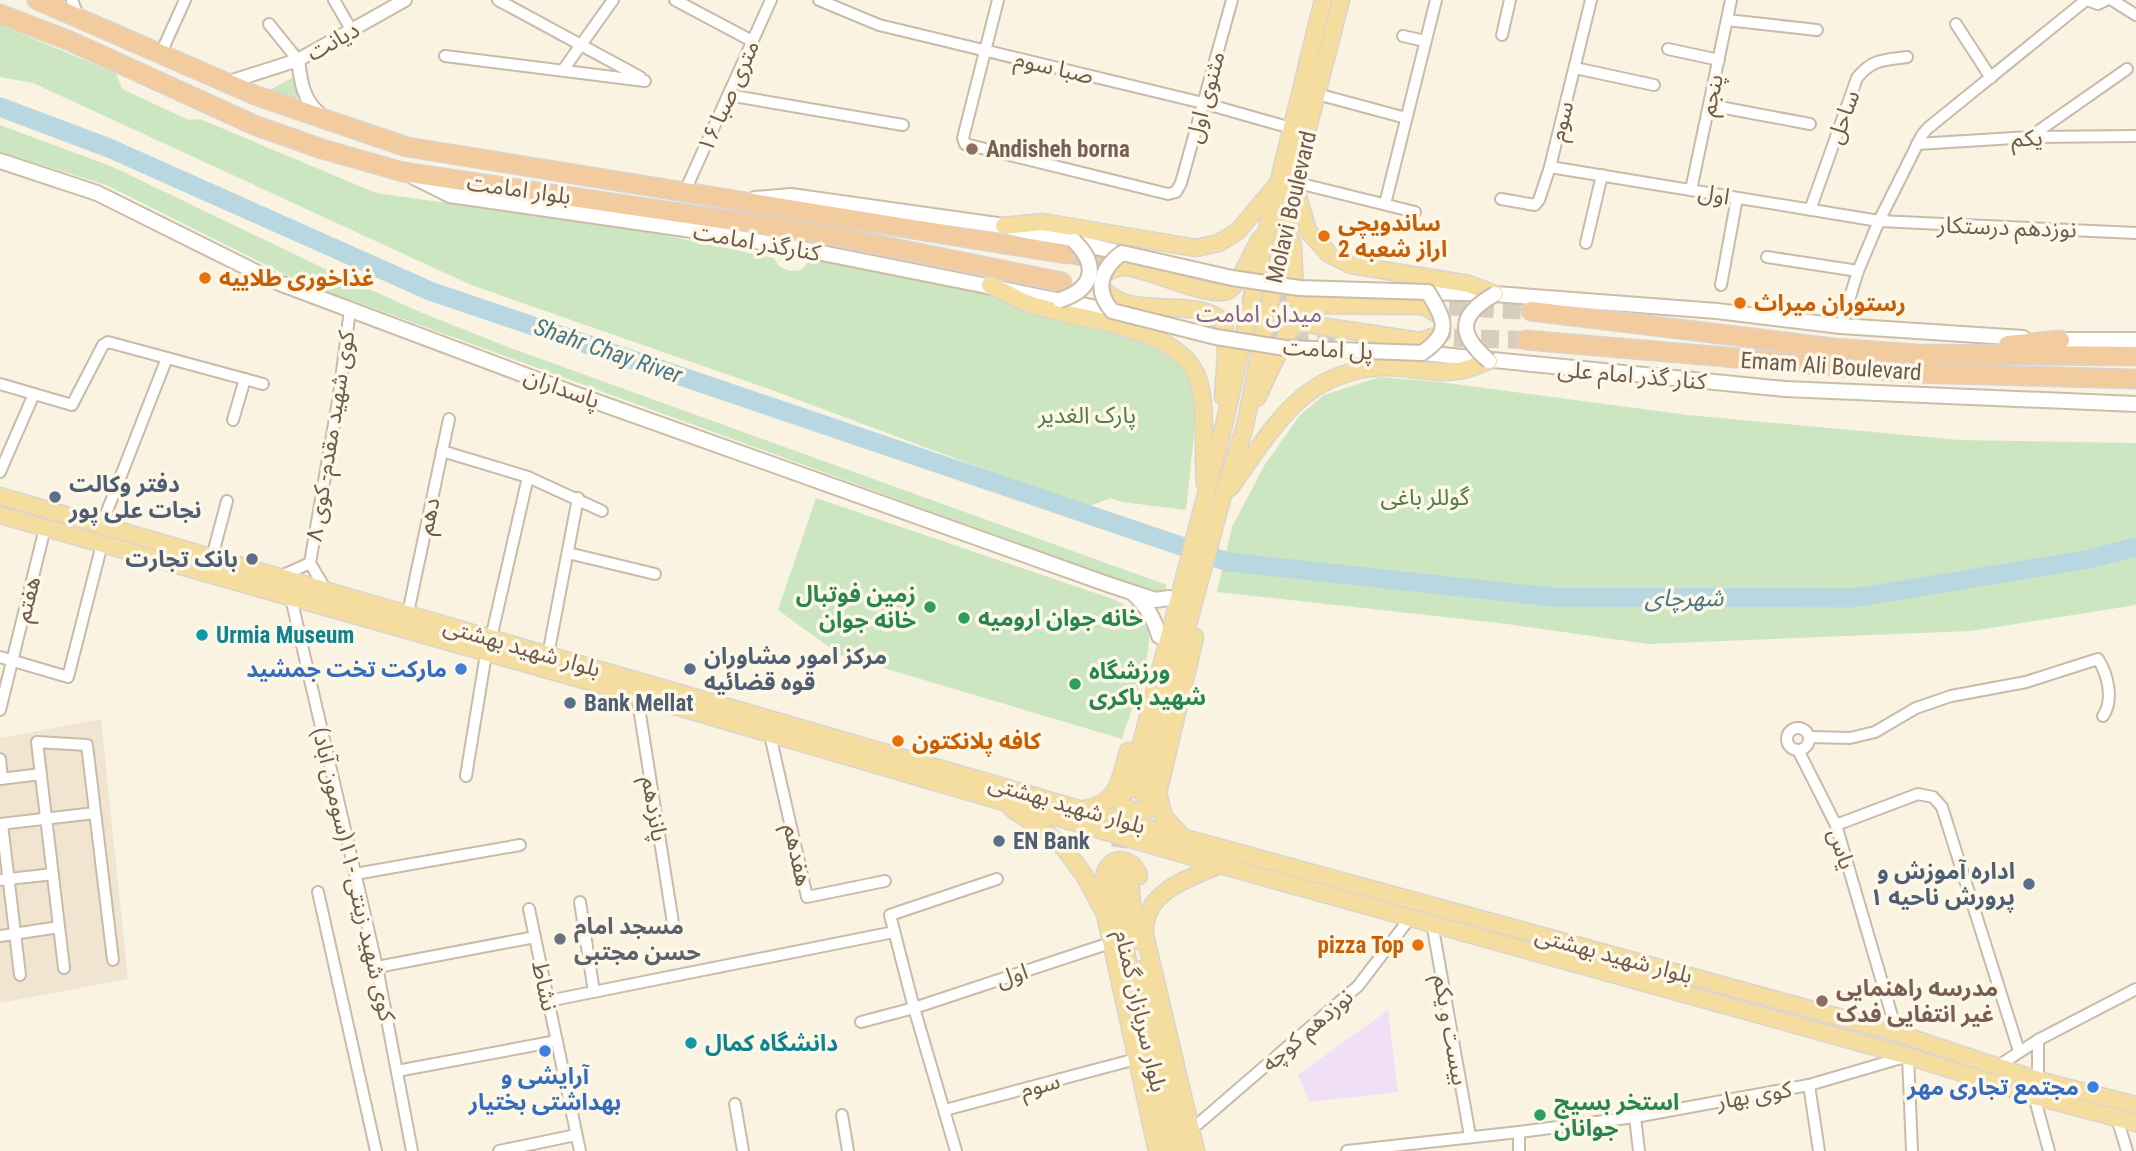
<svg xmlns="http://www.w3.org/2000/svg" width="2136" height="1151" viewBox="0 0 2136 1151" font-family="'Roboto Condensed','Noto Sans Arabic',sans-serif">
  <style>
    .residential { fill: #f1e5d1 }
    .education { fill: #f0dff6 }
    .grass { fill: url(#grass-tufts) }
    .green { fill: #cde6c2 }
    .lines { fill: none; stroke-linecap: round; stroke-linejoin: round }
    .river { stroke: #b8d7e1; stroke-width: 19 }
    .primary-tunnel { stroke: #d7cdbc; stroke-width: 16; stroke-dasharray: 16 8; stroke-linecap: butt }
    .trunk-tunnel { stroke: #d7cdbc; stroke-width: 18; stroke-dasharray: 18 9; stroke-linecap: butt }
    .minor-casing { stroke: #c9bbaa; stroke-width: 14 }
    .tertiary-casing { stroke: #c9bbaa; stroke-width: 16 }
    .secondary-casing { stroke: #cdbca8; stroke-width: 18 }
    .primary-casing { stroke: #dad4d0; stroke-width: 19 }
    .trunk-casing { stroke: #dad4d0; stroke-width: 21 }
    .minor { stroke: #fff; stroke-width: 10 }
    .tertiary { stroke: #fff; stroke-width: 12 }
    .secondary { stroke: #fff; stroke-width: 14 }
    .primary { stroke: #f4dd9f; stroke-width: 16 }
    .trunk { stroke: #f2cc9e; stroke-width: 18 }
    .secondary-bridge-casing { stroke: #cdbca8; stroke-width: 18; stroke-linecap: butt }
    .secondary-bridge { stroke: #fff; stroke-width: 14 }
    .education-dot { fill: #8d6e63; stroke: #fdf7e7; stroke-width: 2.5 }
    .food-dot { fill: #e8710a; stroke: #fdf7e7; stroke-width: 2.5 }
    .service-dot { fill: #5c6f8a; stroke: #fdf7e7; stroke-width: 2.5 }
    .leisure-dot { fill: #2e9e5b; stroke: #fdf7e7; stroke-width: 2.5 }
    .culture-dot { fill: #0f9aa8; stroke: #fdf7e7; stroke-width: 2.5 }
    .shop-dot { fill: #3f7fe0; stroke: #fdf7e7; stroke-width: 2.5 }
    .worship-dot { fill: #6b7280; stroke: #fdf7e7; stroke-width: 2.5 }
    .labels { text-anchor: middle; stroke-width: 7; stroke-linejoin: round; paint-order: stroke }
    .street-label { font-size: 23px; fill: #6f5b4b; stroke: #fdf7e7 }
    .education-label { font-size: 23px; font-weight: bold; fill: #785e54; stroke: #fdf7e7; text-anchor: start }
    .food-label { font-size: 23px; font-weight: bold; fill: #c56008; stroke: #fdf7e7; text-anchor: start }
    .park-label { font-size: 23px; fill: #517a46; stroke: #fdf7e7 }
    .service-label { font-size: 23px; font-weight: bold; fill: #4e5e75; stroke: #fdf7e7; text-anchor: start }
    .leisure-label { font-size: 23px; font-weight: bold; fill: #27864d; stroke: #fdf7e7; text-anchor: start }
    .culture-label { font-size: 23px; font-weight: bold; fill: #0d838f; stroke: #fdf7e7; text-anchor: start }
    .shop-label { font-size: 23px; font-weight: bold; fill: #366cbe; stroke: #fdf7e7; text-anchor: end }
    .worship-label { font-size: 23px; font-weight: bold; fill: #5b616d; stroke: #fdf7e7; text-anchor: start }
    .neighbourhood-label { font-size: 24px; fill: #82638c; stroke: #fdf7e7 }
    .water-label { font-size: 24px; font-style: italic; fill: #4a7788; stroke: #fdf7e7 }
  </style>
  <defs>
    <pattern id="grass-tufts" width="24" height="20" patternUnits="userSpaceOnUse" patternTransform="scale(1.75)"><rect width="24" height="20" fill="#cde6c2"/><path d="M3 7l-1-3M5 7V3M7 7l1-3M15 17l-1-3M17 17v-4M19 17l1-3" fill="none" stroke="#abbda0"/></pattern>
  </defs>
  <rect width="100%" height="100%" fill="#faf3e2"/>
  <polygon class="residential" points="101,719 128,979 0,1003 0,738"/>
  <polygon class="education" points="1388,1010 1398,1092 1309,1102 1298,1075"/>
  <polygon class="grass" points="294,77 298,102 269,90"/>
  <g class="green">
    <polygon points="0,25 116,73 122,89 189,120 200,119 376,193 640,230 774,258 779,266 790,271 801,270 812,258 988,291 1022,310 1160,345 1188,371 1196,392 1197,408 1186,510 1122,502 1111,498 1090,506 1078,504 766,388 471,285 33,83 0,77"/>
    <polygon points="0,125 113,167 338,275 420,312 508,347 1167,585 1163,596 362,304 312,288 106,185 0,152"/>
    <polygon points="1380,377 1440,382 1688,415 1960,440 2136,443 2136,605 1971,631 1648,644 1507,624 1217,592 1232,527 1264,466 1300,415 1324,395"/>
    <path d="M816,498L1113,599C1125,605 1141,613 1147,626C1157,647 1129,715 1122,739L840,655L778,610Z"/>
  </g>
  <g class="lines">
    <polyline class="river" points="0,107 109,148 430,291 1228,562 1552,597 1853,598 2090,559 2136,547"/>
    <polyline class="primary-tunnel" points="1115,871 1123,823"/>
    <g class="trunk-tunnel">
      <polyline points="1066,254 1125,266"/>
      <polyline points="1217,286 1262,296 1311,298"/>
      <polyline points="1422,305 1531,311"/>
      <polyline points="1211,321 1255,332 1343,335"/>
      <polyline points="1427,337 1526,340"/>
    </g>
    <g class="minor-casing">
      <g id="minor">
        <polyline points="72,0 79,18"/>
        <polyline points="334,0 352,31"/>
        <polyline points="498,0 640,77"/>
        <polyline points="675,0 752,41"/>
        <polyline points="819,0 879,25 1203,103 1291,128"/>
        <polyline points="998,0 963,138 965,144 1168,194 1176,192 1181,183 1232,0"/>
        <polyline points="2087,0 2098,4 2106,0"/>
        <polyline points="2112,0 2136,15"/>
        <polyline points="1727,20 1817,30"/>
        <polyline points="269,24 298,60"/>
        <polyline points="1956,24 1991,78"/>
        <polyline points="1502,35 1510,0"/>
        <polyline points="1403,36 1425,41"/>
        <polyline points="1668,49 1719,60"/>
        <polyline points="161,53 185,0"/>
        <polyline points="445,56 645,81"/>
        <polyline points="1575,68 1654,85"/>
        <polyline points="563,70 613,0"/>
        <polyline points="1317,94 1406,118"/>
        <polyline points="728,95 903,125"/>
        <polyline points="1709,105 1810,124"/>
        <polyline points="2030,137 2127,69"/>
        <polyline points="1917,144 2030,137 2136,136"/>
        <polyline points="1550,167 1879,221 2136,233"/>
        <polyline points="1294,182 1415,212"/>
        <polyline points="1691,190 1731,0"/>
        <polyline points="685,191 771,0"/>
        <polyline points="1501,199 1535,205 1539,200 1550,167 1591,0"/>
        <polyline points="1385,204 1436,0"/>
        <path d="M1810,210L1857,78C1872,59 1884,60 1907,57"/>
        <polyline points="1586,243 1602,175"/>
        <polyline points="1767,257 1858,271"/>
        <polyline points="1721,285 1737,198"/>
        <polyline points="1841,326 1858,271 1879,221 1922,135 1928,128 2086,0"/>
        <polyline points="0,384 72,405 103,345 108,342 263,384"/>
        <polyline points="233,420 245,379"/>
        <polyline points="442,451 528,477 602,511"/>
        <polyline points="0,472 34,394"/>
        <polyline points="102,524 167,358"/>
        <polyline points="568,553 655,574"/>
        <polyline points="212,557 227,501"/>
        <polyline points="310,563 339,395 350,310"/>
        <polyline points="279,577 310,563 326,590"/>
        <polyline points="291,598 377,967 412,1151"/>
        <polyline points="408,613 449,419"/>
        <polyline points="491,638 528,477"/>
        <polyline points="548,655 578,498"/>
        <polyline points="0,657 68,677 102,544"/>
        <polyline points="637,695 673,923"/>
        <polyline points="0,710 45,528"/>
        <circle cx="1798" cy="739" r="11"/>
        <polyline points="770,735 807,897 885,881"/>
        <path d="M1809,737L1850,738L1875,732L1916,708L1951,696L2026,682L2098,659C2108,675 2114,700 2103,716"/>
        <polyline points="1798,750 1836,825 1897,1033"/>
        <polyline points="0,759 2,779"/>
        <polyline points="466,776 486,654"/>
        <polyline points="0,779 41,774"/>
        <polyline points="0,824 95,813"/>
        <polyline points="2,824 20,975"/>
        <polyline points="1836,825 1918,794 1933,797 1942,807 2019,1051"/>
        <polyline points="355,874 520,845"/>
        <polyline points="0,880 53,874"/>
        <polyline points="318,892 376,1151"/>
        <polyline points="580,902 594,992"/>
        <polyline points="529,909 580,1151"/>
        <polyline points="1432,923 1470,1136"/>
        <polyline points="0,936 59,927"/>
        <polyline points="377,967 535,937"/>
        <polyline points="64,968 37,742 87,745 113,960"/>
        <polyline points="548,1001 894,932"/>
        <polyline points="861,1022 914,1008 1110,943"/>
        <polyline points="2038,1040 2038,1080"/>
        <polyline points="1998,1066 2038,1040 2136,989"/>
        <polyline points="397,1071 557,1041"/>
        <polyline points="1809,1085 1819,1151"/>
        <polyline points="2034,1096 2049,1151"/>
        <polyline points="735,1104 743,1151"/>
        <polyline points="945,1110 1136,1059"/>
        <polyline points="842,1115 848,1151"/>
        <polyline points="1635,1117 1639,1151"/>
        <polyline points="2117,1118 2127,1151"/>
        <polyline points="1191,1130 1358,986 1410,918"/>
        <polyline points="1519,1132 1519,1151"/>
        <polyline points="499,1151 576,1135"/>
        <polyline points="956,1151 914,1008 890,915 997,879"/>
        <polyline points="1347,1151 1519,1132 1635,1117 1809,1085 1908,1056 1912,1151"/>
      </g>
    </g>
    <g class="tertiary-casing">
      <g id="tertiary">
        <path d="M298,60C301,83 303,100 321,115"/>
        <polyline points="226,83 298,60 405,0"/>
      </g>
    </g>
    <g class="secondary-casing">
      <g id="secondary">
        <polyline points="0,161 97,193 274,281 575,394 1107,584 1155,600 1169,598"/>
        <polyline points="414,177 450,195 685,229 812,251 1112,311"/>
        <polyline points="755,199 791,196 1004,226 1122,253"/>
        <polyline points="1428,292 1495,294 1717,311 1841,326 2023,338"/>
        <polyline points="2050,340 2136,340"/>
        <polyline points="1422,353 1785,389 2136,404"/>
        <path d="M1134,594C1147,607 1154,618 1159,636"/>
      </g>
    </g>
    <g class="primary-casing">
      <g id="primary">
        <polyline points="1295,186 1308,231 1329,254 1351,265 1469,284 1495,294"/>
        <polyline points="1004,226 1043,222 1196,248 1219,243 1238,231 1275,187"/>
        <polyline points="1285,227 1293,245 1295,298 1302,305 1424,306 1442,317"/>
        <path d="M1104,273C1110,271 1117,267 1124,267C1146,267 1212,301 1229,290C1241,282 1252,252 1260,239"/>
        <path d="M990,285C1003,291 1016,299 1029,304C1077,321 1175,324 1197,376C1208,403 1202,453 1205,484"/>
        <path d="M1101,287C1106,292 1112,297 1118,300C1149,315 1201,298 1224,323L1226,354L1223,397"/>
        <polyline points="1257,398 1289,330 1300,323 1420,341 1442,334"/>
        <path d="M1230,488C1273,429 1301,371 1383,367C1407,366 1434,375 1458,371C1468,370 1479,364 1489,361"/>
        <polyline points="0,496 1083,810 1897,1033 2038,1080 2136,1105"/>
        <polyline points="0,515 637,695 1220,865 1908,1056 2034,1096 2136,1123"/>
        <polyline points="1118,788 1120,802 1132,811 1147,810 1158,793"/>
        <polyline points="1129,790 1225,421 1268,225 1323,0"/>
        <polyline points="1142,793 1222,499 1245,426 1294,182 1341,0"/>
        <polyline points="1012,809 1041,828 1064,848 1084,875 1105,914 1157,1151"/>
        <path d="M1085,809C1119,803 1120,779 1128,751"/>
        <polyline points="1182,836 1164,817 1158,793 1195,637"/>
        <polyline points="1115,871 1123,940 1173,1151"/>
        <polyline points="1129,873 1136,941"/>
        <path d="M1105,910C1104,897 1101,882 1106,870C1114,853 1135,860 1139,876"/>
        <polyline points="1142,969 1184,1151"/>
        <path d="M1196,1151L1145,935C1142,892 1187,879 1220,865"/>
      </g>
    </g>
    <g class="trunk-casing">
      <g id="trunk">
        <polyline points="37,0 257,96 407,147 1066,254"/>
        <polyline points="0,14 70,41 254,125 322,149 403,172 829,235 1062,282"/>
        <polyline points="1531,311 1834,348 1916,354 2136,356"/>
        <polyline points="1526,340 1913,373 2136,379"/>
        <polyline points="2008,345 2060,340"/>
      </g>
    </g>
    <use href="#minor" class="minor"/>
    <use href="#tertiary" class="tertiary"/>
    <use href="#secondary" class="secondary"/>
    <use href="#primary" class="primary"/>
    <use href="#trunk" class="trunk"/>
    <g class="secondary-bridge-casing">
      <g id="secondary-bridge">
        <path d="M1122,253L1232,278L1299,288L1428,292C1445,321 1452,332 1422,353L1285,348L1216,337L1112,311C1094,290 1100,269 1122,253Z"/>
        <path d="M1060,300C1094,289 1099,265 1074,241"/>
        <path d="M1489,361C1457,334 1458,315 1495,294"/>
      </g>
    </g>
    <use href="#secondary-bridge" class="secondary-bridge"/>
  </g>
  <g class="education-dot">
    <circle cx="972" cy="149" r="7"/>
    <circle cx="1822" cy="1001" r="7"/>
  </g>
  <g class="food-dot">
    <circle cx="1324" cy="236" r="7"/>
    <circle cx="205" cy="278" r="7"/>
    <circle cx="1740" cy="303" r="7"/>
    <circle cx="898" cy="741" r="7"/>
    <circle cx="1418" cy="945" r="7"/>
  </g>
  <g class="service-dot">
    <circle cx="55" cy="497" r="7"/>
    <circle cx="252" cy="559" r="7"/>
    <circle cx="690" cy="669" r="7"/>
    <circle cx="570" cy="703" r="7"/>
    <circle cx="999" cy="841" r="7"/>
    <circle cx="2029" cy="884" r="7"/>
  </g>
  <g class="leisure-dot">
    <circle cx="930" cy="607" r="7"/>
    <circle cx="964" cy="618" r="7"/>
    <circle cx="1075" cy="684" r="7"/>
    <circle cx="1540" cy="1115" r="7"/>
  </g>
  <g class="culture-dot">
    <circle cx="202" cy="635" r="7"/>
    <circle cx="691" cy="1043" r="7"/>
  </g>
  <g class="shop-dot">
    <circle cx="461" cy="669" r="7"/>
    <circle cx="545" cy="1051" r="7"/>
    <circle cx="2093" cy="1087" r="7"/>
  </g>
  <circle class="worship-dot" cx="560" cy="939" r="7"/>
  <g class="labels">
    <g class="street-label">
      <text transform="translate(333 41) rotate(-29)" y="8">دیانت</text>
      <text transform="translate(1054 67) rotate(13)" y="8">صبا سوم</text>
      <text transform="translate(1711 95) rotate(-78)" y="8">پنجم</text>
      <text transform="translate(728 96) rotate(-66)" y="8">۱۶ متری صبا</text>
      <text transform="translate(1205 97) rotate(-75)" y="8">مثنوی اول</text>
      <text transform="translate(1843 117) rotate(-70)" y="8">ساحل</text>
      <text transform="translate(1561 121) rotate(-76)" y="8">سوم</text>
      <text transform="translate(2027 138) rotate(-2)" y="8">یکم</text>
      <text transform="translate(519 189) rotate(8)" y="8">بلوار امامت</text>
      <text transform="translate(1714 194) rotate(10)" y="8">اول</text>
      <text transform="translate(1291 207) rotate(-77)" y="8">Molavi Boulevard</text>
      <text transform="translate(2007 227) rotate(2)" y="8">نوزدهم درستکار</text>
      <text transform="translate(757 242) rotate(10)" y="8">کنارگذر امامت</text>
      <text transform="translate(1328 349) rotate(3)" y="8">پل امامت</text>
      <text transform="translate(1831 366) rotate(4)" y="8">Emam Ali Boulevard</text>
      <text transform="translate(1632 375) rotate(5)" y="8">کنار گذر امام علی</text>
      <text transform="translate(562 388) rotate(20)" y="8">پاسداران</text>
      <text transform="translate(330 436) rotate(-81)" y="8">کوی شهید مقدم- کوی ۸</text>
      <text transform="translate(428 516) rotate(-78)" y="8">دهم</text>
      <text transform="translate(27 599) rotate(-76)" y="8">هفتم</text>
      <text transform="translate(522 647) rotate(16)" y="8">بلوار شهید بهشتی</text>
      <text transform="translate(1067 804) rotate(16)" y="8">بلوار شهید بهشتی</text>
      <text transform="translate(655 809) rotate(81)" y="8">پانزدهم</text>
      <text transform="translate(1842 849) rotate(72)" y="8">یاس</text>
      <text transform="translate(798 855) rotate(78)" y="8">هفدهم</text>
      <text transform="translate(354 874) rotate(77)" y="8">کوی شهید زینتی -۱۱(سومون آباد)</text>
      <text transform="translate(1614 955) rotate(15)" y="8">بلوار شهید بهشتی</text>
      <text transform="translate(1012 975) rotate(-18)" y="8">اول</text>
      <text transform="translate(545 986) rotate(78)" y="8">نشاط</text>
      <text transform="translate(1141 1011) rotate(77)" y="8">بلوار سربازان گمنام</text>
      <text transform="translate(1307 1030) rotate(-41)" y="8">نوزدهم کوچه</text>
      <text transform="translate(1451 1030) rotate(80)" y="8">بیست و یکم</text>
      <text transform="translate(1040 1085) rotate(-15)" y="8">سوم</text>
      <text transform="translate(1754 1095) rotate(-10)" y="8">کوی بهار</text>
    </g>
    <g class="education-label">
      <text x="986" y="157">Andisheh borna</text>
      <text x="1836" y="996">مدرسه راهنمایی<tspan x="1836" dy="26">غیر انتفایی فدک</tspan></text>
    </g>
    <g class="food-label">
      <text x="1338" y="231">ساندویچی<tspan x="1338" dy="26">اراز شعبه 2</tspan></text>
      <text x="219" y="286">غذاخوری طلاییه</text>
      <text x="1754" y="311">رستوران میراث</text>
      <text x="912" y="749">کافه پلانکتون</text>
      <text x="1404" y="953" text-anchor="end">pizza Top</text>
    </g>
    <g class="park-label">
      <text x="1087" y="423">پارک الغدیر</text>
      <text x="1425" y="505">گوللر باغی</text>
    </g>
    <g class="service-label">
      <text x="69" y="492">دفتر وکالت<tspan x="69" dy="26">نجات علی پور</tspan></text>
      <text x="238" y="567" text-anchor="end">بانک تجارت</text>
      <text x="704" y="664">مرکز امور مشاوران<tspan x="704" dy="26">قوه قضائیه</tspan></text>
      <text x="584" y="711">Bank Mellat</text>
      <text x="1013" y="849">EN Bank</text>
      <text x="2015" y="879" text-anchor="end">اداره آموزش و<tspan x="2015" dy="26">پرورش ناحیه ۱</tspan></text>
    </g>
    <g class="leisure-label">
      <text x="916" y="602" text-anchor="end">زمین فوتبال<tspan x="916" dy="26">خانه جوان</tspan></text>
      <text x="978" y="626">خانه جوان ارومیه</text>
      <text x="1089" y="679">ورزشگاه<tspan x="1089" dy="26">شهید باکری</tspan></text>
      <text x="1554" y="1110">استخر بسیج<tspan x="1554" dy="26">جوانان</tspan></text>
    </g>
    <g class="culture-label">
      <text x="216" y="643">Urmia Museum</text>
      <text x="705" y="1051">دانشگاه کمال</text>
    </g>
    <g class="shop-label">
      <text x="447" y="677">مارکت تخت جمشید</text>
      <text x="545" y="1084" text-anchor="middle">آرایشی و<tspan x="545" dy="26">بهداشتی بختیار</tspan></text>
      <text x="2079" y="1095">مجتمع تجاری مهر</text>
    </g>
    <g class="worship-label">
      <text x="574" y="934">مسجد امام<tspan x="574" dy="26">حسن مجتبی</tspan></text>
    </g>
    <g class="neighbourhood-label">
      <text x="1259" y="322">میدان امامت</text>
    </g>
    <g class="water-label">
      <text transform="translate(608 351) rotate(19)" y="8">Shahr Chay River</text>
      <text x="1684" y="606">شهرچای</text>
    </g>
  </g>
</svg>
